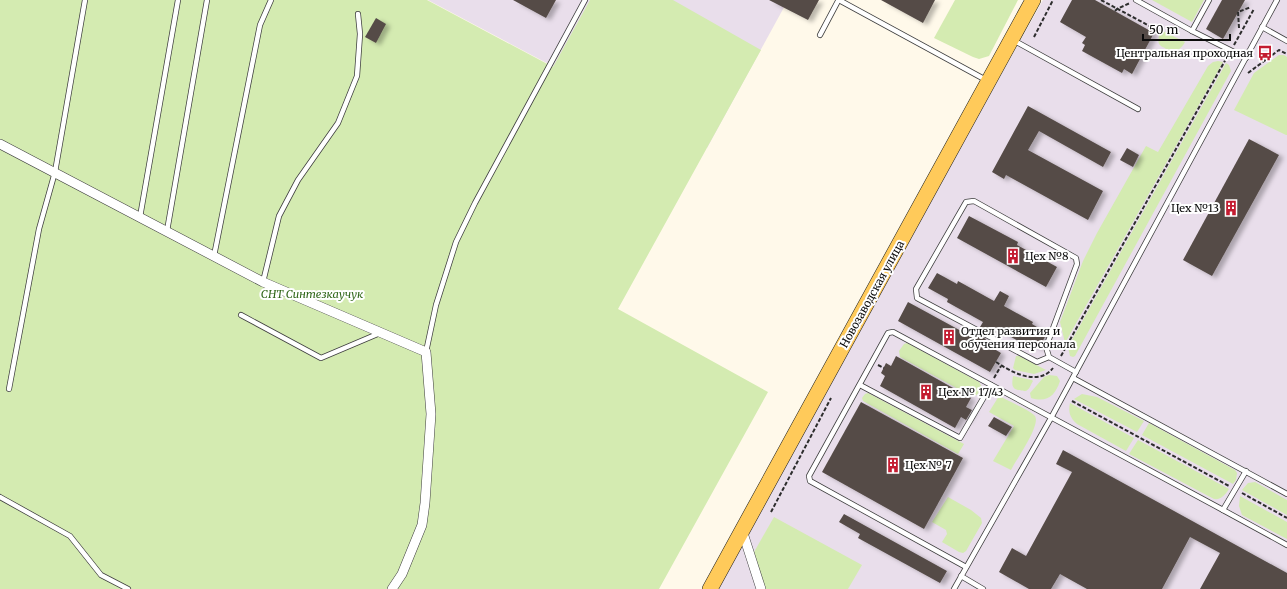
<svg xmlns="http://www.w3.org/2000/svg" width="1287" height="589" viewBox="0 0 1287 589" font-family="Merriweather,serif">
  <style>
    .industrial { fill: #e9deeb }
    .green { fill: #d4ebb1 }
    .building { fill: #554b47; filter: url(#shadow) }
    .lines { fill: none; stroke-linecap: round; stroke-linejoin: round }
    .lane-casing { stroke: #3e3e3e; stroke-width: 6 }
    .street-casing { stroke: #3e3e3e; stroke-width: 10 }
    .primary-casing { stroke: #1c1c1c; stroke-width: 16 }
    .path { stroke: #2d2d2d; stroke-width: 2; stroke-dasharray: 4 2; stroke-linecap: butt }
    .lane { stroke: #fff; stroke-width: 4.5 }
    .street { stroke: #fff; stroke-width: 9 }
    .primary { stroke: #ffca5a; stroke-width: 15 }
    .labels { text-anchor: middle; stroke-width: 4; stroke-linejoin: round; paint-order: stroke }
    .poi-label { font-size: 11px; fill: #0b0b0b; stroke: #fff; text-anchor: start }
    .park-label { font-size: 11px; font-style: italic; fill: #2f6618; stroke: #fff }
    .street-label { font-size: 11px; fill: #0b0b0b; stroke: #fff }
  </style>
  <defs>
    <filter id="shadow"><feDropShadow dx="4.5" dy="2.5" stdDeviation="2" flood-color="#0004"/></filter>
  </defs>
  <rect width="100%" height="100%" fill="#fff9ea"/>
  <g class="industrial">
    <polygon points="428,0 788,0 707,148"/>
    <polygon points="1043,0 1287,0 1287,589 713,589"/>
  </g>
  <g class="green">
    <polygon points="0,0 427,0 553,67 590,0 673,0 761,50 618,309 768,392 659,589 0,589"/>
    <polygon points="955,0 1018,0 989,56 979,59 973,57 934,38"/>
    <polygon points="1152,0 1204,0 1192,22"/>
    <path d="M1163,31L1185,42C1180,51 1174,53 1166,49C1164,47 1161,47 1160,45C1157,43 1159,35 1160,32Z"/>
    <polygon points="1279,55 1284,55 1287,57 1287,135 1286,135 1234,110 1254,73"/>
    <polygon points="1218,61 1223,62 1065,343 1060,322 1083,261 1097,233 1146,146 1158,152 1208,66 1213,62"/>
    <polygon points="1226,63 1229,65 1231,71 1075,356 1073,357 1070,356 1068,347"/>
    <polygon points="907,343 979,382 982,387 977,395 971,396 900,357 899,351 904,344"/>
    <polygon points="1016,356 1019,356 1046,370 1034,374 1015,370 1013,368"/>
    <path d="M1049,375L1057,376L1060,381C1055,396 1047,403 1031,398L1030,393L1044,377Z"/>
    <path d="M1013,376L1032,380L1033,381C1031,384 1029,391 1025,391C1024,391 1019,390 1018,390C1011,388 1012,383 1013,376Z"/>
    <polygon points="868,393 964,444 958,454 863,401 862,398 865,394"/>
    <polygon points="1082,394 1097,397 1144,421 1137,432 1074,399"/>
    <path d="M999,396C1006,400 1030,410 1035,416C1041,425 1016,460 1011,470L993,461L1014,426L989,412Z"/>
    <path d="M1070,403L1134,438L1126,451L1077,424C1070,418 1068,412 1070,403Z"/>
    <polygon points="1149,423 1235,470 1237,473 1236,480 1233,484 1142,435"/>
    <path d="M1138,440L1229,489C1225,495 1221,500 1214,499L1129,454Z"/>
    <polygon points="1255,482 1287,500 1287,515 1242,490 1248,483"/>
    <polygon points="1240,496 1287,522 1287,539 1242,515 1239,506"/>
    <polygon points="948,497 971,510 981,518 982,523 966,551 963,553 959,552 942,542 947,534 946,530 932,522"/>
    <polygon points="774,517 862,565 848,589 765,589 754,552"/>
  </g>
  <g class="building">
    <polygon points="513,0 556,0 546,18"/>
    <polygon points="769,0 819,0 808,20"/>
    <polygon points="881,0 935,0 923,23"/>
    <polygon points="1072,0 1095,0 1154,33 1132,74 1124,69 1122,73 1082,51 1085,45 1082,43 1086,37 1060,22"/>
    <polygon points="1222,0 1245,0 1223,39 1206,29"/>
    <polygon points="376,18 386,24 376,43 365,37"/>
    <polygon points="1028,106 1111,152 1103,167 1039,131 1028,150 1103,191 1088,220 1006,175 1004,179 992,172"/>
    <polygon points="1249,139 1279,155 1212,276 1183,260"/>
    <polygon points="1127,148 1139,155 1133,167 1120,160"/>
    <polygon points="969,216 1018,242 1017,245 1057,267 1046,287 957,238"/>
    <polygon points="937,273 957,284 958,281 994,301 1000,291 1009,296 1004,306 1033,322 1032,324 1047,333 1039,348 1023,340 1022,343 993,327 990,333 980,327 983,322 947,302 948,299 928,288"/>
    <polygon points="908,302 974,338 976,334 986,339 984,343 1001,353 990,372 898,321"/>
    <polygon points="896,356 971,398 966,407 972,410 966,420 961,417 955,428 880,386 885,376 881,373 886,363 891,366"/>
    <polygon points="861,402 963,458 924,529 822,472"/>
    <polygon points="994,417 1012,427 1006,436 988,426"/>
    <polygon points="1063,450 1287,573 1287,589 1200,589 1220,553 1190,537 1162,589 1087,589 1060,574 1051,589 1029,589 999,572 1012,548 1026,556 1072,472 1056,464"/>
    <polygon points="844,514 947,571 940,583 858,538 860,534 839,522"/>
  </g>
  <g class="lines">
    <g class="lane-casing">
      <g id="lane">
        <polyline points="839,0 986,80"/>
        <polyline points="1136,0 1192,31 1209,0"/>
        <polyline points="1262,27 1287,41"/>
        <polyline points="1192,31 1246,58"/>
        <polyline points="820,35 838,1"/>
        <polyline points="1013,40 1138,109"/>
        <polyline points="140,217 178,0"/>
        <polyline points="167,231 207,0"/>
        <polyline points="214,256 260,25 271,0"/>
        <polyline points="263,282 279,216 298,180 338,123 357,76 360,34 358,14"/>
        <polyline points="241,315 321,358 380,333"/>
        <polyline points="426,352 436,305 456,242 475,203 585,0"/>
        <polyline points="1049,357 1037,362 917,298 916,289 966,202 974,201 1076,258 1077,264 1046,347 1049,357 1076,372"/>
        <polyline points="1073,378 1287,494"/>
        <polyline points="860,385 960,438 991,385"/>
        <polyline points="9,389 39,229 55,172 85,0"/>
        <polyline points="0,497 70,536 101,575 128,589"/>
        <polyline points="1223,510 1246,471"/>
        <polyline points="966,567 810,481 809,476 888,333 893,332 1223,510 1287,545"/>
        <polyline points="961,576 983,589"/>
        <polyline points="954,589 1051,418 1277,0"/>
      </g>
    </g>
    <g class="street-casing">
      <g id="street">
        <polyline points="0,144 263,282 426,352 431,414 425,503 422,525 402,574 392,589"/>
        <polyline points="742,530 761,589"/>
      </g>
    </g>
    <g class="primary-casing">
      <polyline id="primary" points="710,589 1033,0"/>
    </g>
    <g class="path">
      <polyline points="1101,0 1157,30"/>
      <polyline points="1115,11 1117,9 1130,3"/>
      <polyline points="1239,28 1238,12 1251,7"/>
      <polyline points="1034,37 1053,0"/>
      <polyline points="1234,45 1254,9"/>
      <polyline points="1248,73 1279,50 1287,54"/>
      <polyline points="1061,356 1227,57"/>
      <path d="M996,362C1011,372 1038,387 1053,368"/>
      <polyline points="878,365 884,368"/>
      <polyline points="994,378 1001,366"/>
      <polyline points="1072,401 1229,486"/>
      <polyline points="1242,493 1287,518"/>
      <polyline points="771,512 831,398"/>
    </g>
    <use href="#lane" class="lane"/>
    <use href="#street" class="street"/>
    <use href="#primary" class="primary"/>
  </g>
  <defs>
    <g id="bus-bare" transform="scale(1.2)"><path d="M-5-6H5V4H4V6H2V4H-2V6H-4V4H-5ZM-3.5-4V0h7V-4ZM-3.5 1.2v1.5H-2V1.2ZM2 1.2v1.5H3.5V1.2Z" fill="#c31b30" stroke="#fff" stroke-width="2.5" paint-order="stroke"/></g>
    <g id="building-bare" transform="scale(1.2)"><path d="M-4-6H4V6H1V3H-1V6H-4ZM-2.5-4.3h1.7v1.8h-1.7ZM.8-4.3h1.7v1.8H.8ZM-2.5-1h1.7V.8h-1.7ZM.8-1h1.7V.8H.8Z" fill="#c31b30" stroke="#fff" stroke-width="2.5" paint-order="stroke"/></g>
  </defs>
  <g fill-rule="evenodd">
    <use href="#bus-bare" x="1265" y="53"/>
    <use href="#building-bare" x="1231" y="208"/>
    <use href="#building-bare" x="1013" y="256"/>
    <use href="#building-bare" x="949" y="337"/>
    <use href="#building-bare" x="926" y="392"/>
    <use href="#building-bare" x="893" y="465"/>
  </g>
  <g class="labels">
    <g class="poi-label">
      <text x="1253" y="57" text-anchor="end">Центральная проходная</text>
      <text x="1219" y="212" text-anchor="end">Цех №13</text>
      <text x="1025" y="260">Цех №8</text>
      <text x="961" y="335">Отдел развития и<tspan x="961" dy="13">обучения персонала</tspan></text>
      <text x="938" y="396">Цех № 17/43</text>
      <text x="905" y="469">Цех № 7</text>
    </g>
    <g class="park-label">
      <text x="312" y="298">СНТ Синтезкаучук</text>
    </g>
    <g class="street-label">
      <text transform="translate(872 294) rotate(-61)" y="4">Новозаводская улица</text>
    </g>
  </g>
  <path d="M1143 34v6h87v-6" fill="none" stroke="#0b0b0b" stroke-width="2"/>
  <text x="1149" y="34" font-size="12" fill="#0b0b0b" stroke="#ffffff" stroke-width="3" paint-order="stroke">50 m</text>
</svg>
